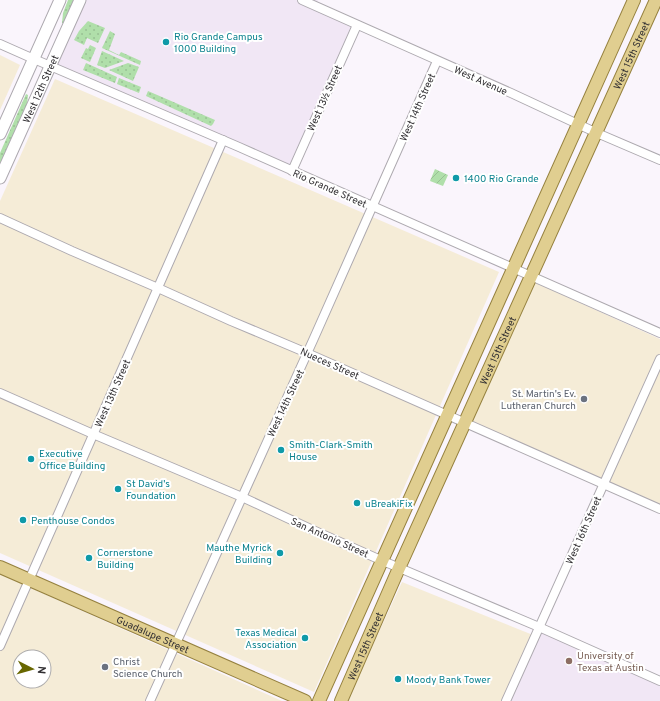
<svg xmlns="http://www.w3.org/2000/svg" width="660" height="701" viewBox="0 0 660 701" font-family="Overpass,sans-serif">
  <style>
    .commercial { fill: #f5ecd7; fill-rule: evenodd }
    .built { fill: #f1e7f5 }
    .grass { fill: url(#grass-dots) }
    .garden { fill: url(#garden-furrows) }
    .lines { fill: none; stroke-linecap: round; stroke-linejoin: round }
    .street-casing { stroke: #ada9af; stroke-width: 10 }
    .secondary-casing { stroke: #ada9af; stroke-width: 13 }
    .primary-casing { stroke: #95813f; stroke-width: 14 }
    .street { stroke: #fff; stroke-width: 8 }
    .secondary { stroke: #fff; stroke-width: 11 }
    .primary { stroke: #e0ce90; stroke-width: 12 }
    .culture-dot { fill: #0f9aa8; stroke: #fff; stroke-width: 1.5 }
    .worship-dot { fill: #6b7280; stroke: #fff; stroke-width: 1.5 }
    .education-dot { fill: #8d6e63; stroke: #fff; stroke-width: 1.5 }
    .labels { text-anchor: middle; stroke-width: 4; stroke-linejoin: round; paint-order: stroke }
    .culture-label { font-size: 10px; fill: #0d838f; stroke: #fff; text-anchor: start }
    .street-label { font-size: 10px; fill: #312f32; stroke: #fff }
    .worship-label { font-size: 10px; fill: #5b616d; stroke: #fff; text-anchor: end }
    .education-label { font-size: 10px; fill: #785e54; stroke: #fff; text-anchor: start }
  </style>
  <defs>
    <pattern id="grass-dots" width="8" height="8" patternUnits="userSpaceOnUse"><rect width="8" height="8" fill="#b0dfaa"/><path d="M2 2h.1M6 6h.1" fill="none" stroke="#98c093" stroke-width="1.8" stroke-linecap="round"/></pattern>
    <pattern id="garden-furrows" width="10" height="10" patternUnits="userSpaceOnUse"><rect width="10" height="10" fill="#b0dfaa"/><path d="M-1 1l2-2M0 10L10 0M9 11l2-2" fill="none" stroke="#98c093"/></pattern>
  </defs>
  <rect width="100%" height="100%" fill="#faf5fc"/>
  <g class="commercial">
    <polygon points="0,55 20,65 0,110"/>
    <polygon points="55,79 499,272 314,692 0,553 0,201"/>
    <polygon points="534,282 660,339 660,505 471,421"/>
    <path d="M0,574L282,701H0ZM20,657H44V681H20Z"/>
    <polygon points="402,582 533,635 504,701 347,701"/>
  </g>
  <g class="built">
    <polygon points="80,0 318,0 315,6 357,25 292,171 50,66"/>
    <polygon points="539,627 660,681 660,701 506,701"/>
  </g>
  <g class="grass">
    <polygon points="68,0 74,0 64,24 62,23 63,13"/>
    <polygon points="88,21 105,28 98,43 87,38 84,45 74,40 79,31"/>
    <polygon points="110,31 115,34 109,50 119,55 121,52 141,61 140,65 102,48"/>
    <polygon points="90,45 96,48 90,62 81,58 86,48 88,49"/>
    <polygon points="102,51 124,61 105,68 97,65"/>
    <polygon points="86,63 117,77 115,83 83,70"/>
    <polygon points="128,63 139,67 133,81 109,70"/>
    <polygon points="119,78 141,87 139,93 117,84"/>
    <polygon points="148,91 215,120 213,124 211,126 146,96"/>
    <polygon points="26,94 28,95 27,105 0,167 0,153"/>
  </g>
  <polygon class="garden" points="435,169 448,175 443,186 430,181"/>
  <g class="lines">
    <g class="street-casing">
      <g id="street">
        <polyline points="302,0 511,93 597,133 660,160"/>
        <polyline points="0,44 27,56 239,147 660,333"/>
        <polyline points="292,171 357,25"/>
        <polyline points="0,218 72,251 158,288 231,321 307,353 660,509"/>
        <polyline points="0,393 93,434 242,497 315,531 383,561 539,627 660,681"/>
        <polyline points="0,646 223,140"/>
        <polyline points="150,701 314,338 437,61"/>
        <polyline points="506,701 660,359"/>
      </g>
    </g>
    <g class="secondary-casing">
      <g id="secondary">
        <polyline points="0,134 60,0"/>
        <path id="s1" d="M0,178L80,0"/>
      </g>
    </g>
    <g class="primary-casing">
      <g id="primary">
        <path id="s2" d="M0,567L305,701"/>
        <polyline points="319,701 634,0"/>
        <path id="s3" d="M341,701L399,568L656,0"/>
      </g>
    </g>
    <use href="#street" class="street"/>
    <use href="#secondary" class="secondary"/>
    <use href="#primary" class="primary"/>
  </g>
  <g class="culture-dot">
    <circle cx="166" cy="42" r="4"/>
    <circle cx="456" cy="178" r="4"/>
    <circle cx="281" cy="450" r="4"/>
    <circle cx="31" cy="459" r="4"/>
    <circle cx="118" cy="489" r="4"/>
    <circle cx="357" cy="503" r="4"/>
    <circle cx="23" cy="520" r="4"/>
    <circle cx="280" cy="553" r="4"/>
    <circle cx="89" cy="558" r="4"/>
    <circle cx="305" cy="638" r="4"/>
    <circle cx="398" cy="679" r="4"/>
  </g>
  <g class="worship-dot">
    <circle cx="584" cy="399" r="4"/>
    <circle cx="105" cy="667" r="4"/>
  </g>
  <circle class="education-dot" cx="569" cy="661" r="4"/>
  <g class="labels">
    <g class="culture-label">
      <text x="174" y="40">Rio Grande Campus<tspan x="174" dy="12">1000 Building</tspan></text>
      <text x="464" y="182">1400 Rio Grande</text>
      <text x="289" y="448">Smith-Clark-Smith<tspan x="289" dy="12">House</tspan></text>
      <text x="39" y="457">Executive<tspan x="39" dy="12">Office Building</tspan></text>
      <text x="126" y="487">St David's<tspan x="126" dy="12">Foundation</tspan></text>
      <text x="365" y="507">uBreakiFix</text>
      <text x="31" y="524">Penthouse Condos</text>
      <text x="272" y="551" text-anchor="end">Mauthe Myrick<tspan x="272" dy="12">Building</tspan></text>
      <text x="97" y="556">Cornerstone<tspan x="97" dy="12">Building</tspan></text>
      <text x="297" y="636" text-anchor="end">Texas Medical<tspan x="297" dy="12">Association</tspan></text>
      <text x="406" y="683">Moody Bank Tower</text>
    </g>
    <g class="street-label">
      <text dy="4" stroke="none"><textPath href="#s3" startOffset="708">West 15th Street</textPath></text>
      <text transform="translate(481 80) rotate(24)" y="4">West Avenue</text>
      <text dy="4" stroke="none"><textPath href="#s1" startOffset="98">West 12th Street</textPath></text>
      <text transform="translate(324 98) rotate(-66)" y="4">West 13½ Street</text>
      <text transform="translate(417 107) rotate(-66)" y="4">West 14th Street</text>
      <text transform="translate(330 188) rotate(24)" y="4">Rio Grande Street</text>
      <text dy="4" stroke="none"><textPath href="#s3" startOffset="384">West 15th Street</textPath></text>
      <text transform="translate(330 363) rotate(24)" y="4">Nueces Street</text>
      <text transform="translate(112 393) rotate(-66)" y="4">West 13th Street</text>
      <text transform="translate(285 403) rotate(-65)" y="4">West 14th Street</text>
      <text transform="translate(583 530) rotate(-66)" y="4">West 16th Street</text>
      <text transform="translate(330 537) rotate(24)" y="4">San Antonio Street</text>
      <text dy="4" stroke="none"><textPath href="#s2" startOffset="167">Guadalupe Street</textPath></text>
      <text dy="4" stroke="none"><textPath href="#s3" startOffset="60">West 15th Street</textPath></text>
    </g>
    <g class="worship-label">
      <text x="576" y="397">St. Martin's Ev.<tspan x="576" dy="12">Lutheran Church</tspan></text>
      <text x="113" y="665" text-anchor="start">Christ<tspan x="113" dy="12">Science Church</tspan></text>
    </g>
    <g class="education-label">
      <text x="577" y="659">University of<tspan x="577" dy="12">Texas at Austin</tspan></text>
    </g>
  </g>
  <g transform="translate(32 669) rotate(96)"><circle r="19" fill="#ffffff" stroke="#adacad"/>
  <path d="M0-3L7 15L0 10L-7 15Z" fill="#686700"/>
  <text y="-6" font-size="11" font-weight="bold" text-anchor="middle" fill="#312f32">N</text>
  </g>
</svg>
